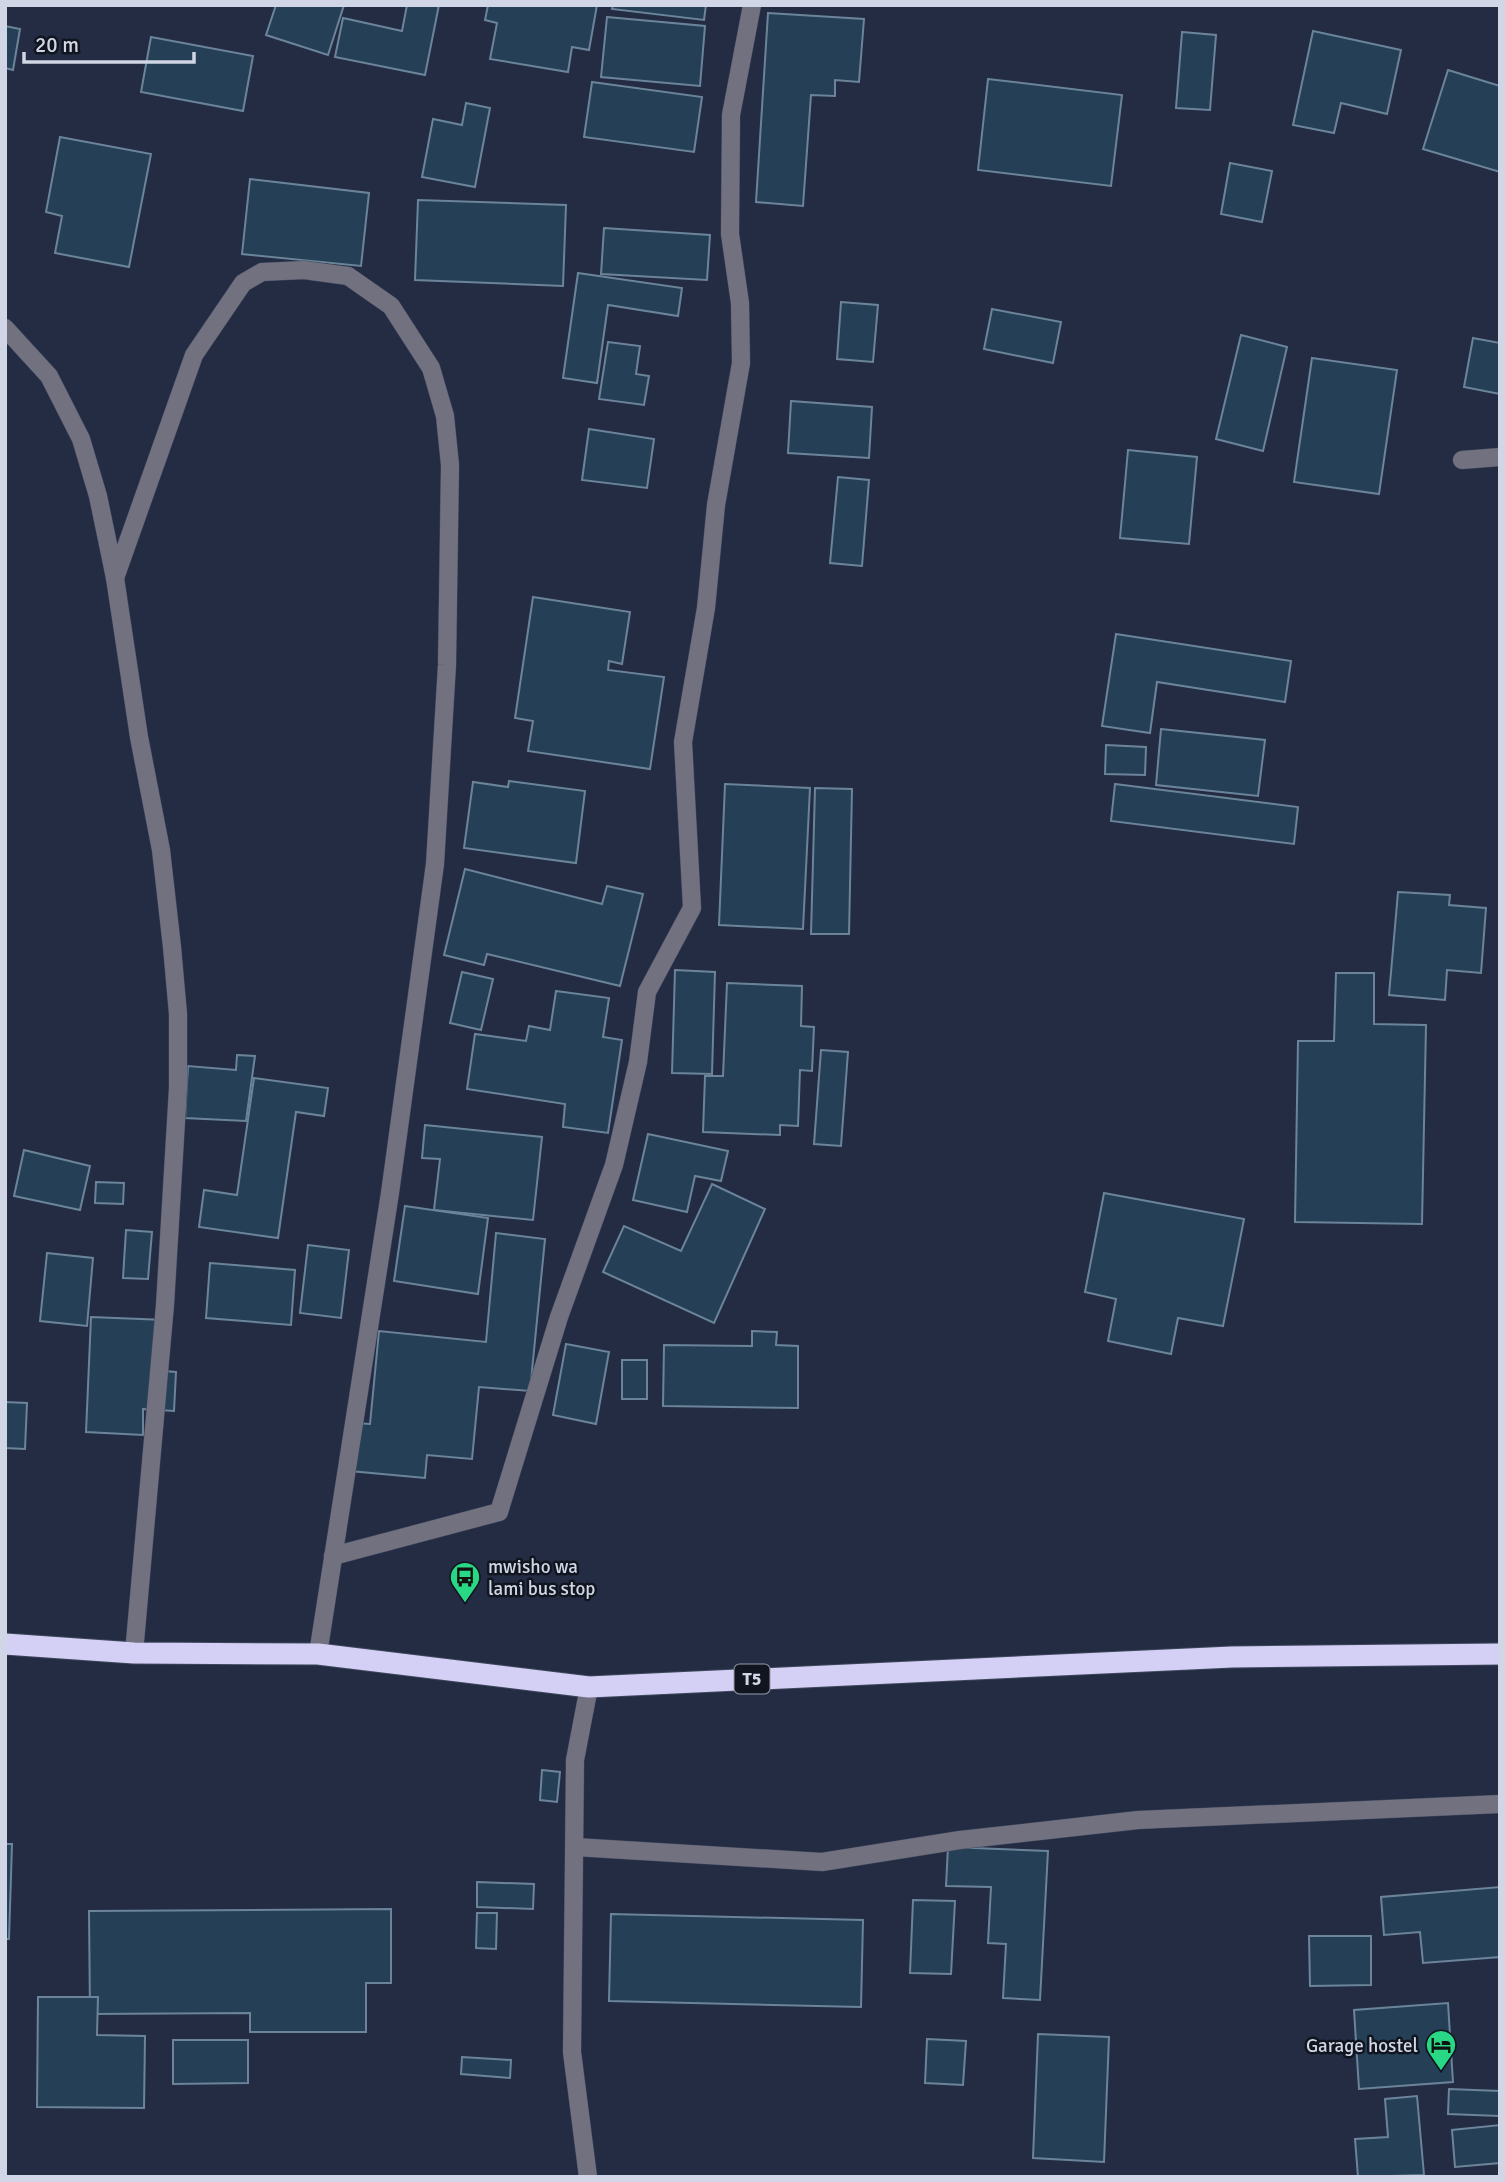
<svg xmlns="http://www.w3.org/2000/svg" width="1505" height="2182" viewBox="0 0 1505 2182" font-family="Signika,sans-serif">
  <style>
    .building { fill: #254056; stroke: #6b849a; stroke-width: 2 }
    .lines { fill: none; stroke-linecap: round; stroke-linejoin: round }
    .minor-casing { stroke: #3f475d; stroke-width: 19 }
    .highway-casing { stroke: #3f475d; stroke-width: 23 }
    .minor { stroke: #727180; stroke-width: 18 }
    .highway { stroke: #d4d0f5; stroke-width: 21 }
    .labels { text-anchor: middle; stroke-width: 5; stroke-linejoin: round; paint-order: stroke }
    .shield { fill: #11151f; stroke: #979caa; stroke-width: 2 }
    .shield-label { font-size: 18px; font-weight: bold; fill: #d0d6e5 }
    .poi-label { font-size: 19px; fill: #d0d6e5; stroke: #11151f; text-anchor: start }
  </style>
  <rect width="100%" height="100%" fill="#232c43"/>
  <g class="building">
    <polygon points="276,5 344,5 328,55 266,35"/>
    <polygon points="407,5 439,5 425,75 335,57 343,18 402,31"/>
    <polygon points="488,5 597,5 589,50 572,47 568,72 490,59 497,23 485,20"/>
    <polygon points="613,5 706,5 704,20 612,9"/>
    <polygon points="768,13 864,19 859,82 835,80 835,96 811,95 803,206 756,202"/>
    <polygon points="607,17 705,26 700,86 601,77"/>
    <polygon points="5,26 20,29 13,70 5,68"/>
    <polygon points="1313,31 1401,50 1387,114 1341,103 1334,133 1293,125"/>
    <polygon points="1182,32 1216,35 1210,110 1176,108"/>
    <polygon points="151,37 253,56 243,111 141,92"/>
    <polygon points="1448,70 1500,86 1500,172 1423,149"/>
    <polygon points="988,79 1122,95 1111,186 978,170"/>
    <polygon points="592,82 702,97 694,152 584,137"/>
    <polygon points="466,103 490,108 475,187 422,177 433,119 462,125"/>
    <polygon points="60,137 151,154 129,267 55,253 62,216 46,212"/>
    <polygon points="1230,163 1272,171 1262,222 1221,214"/>
    <polygon points="250,179 369,193 361,266 242,254"/>
    <polygon points="418,200 566,205 563,286 415,280"/>
    <polygon points="604,228 710,235 707,280 601,274"/>
    <polygon points="578,273 682,288 678,316 608,305 597,383 563,378"/>
    <polygon points="841,302 878,305 873,362 837,359"/>
    <polygon points="992,309 1061,322 1053,363 984,349"/>
    <polygon points="1241,335 1287,347 1263,451 1216,439"/>
    <polygon points="1473,338 1500,343 1500,394 1464,387"/>
    <polygon points="608,342 640,346 636,374 649,376 644,405 599,399"/>
    <polygon points="1312,358 1397,370 1379,494 1294,482"/>
    <polygon points="791,401 872,407 869,458 788,453"/>
    <polygon points="589,429 654,439 647,488 582,480"/>
    <polygon points="1128,450 1197,457 1189,544 1120,538"/>
    <polygon points="838,477 869,480 862,566 830,563"/>
    <polygon points="533,597 630,612 622,664 609,661 608,670 664,677 650,769 528,751 533,721 515,718"/>
    <polygon points="1116,634 1291,661 1285,702 1157,682 1150,733 1102,726"/>
    <polygon points="1161,729 1265,740 1258,796 1156,785"/>
    <polygon points="1106,745 1146,747 1145,775 1105,774"/>
    <polygon points="509,781 585,791 576,863 464,848 473,782 508,787"/>
    <polygon points="725,784 810,788 803,929 719,925"/>
    <polygon points="1115,784 1298,807 1294,844 1111,821"/>
    <polygon points="815,788 852,789 849,934 811,934"/>
    <polygon points="465,869 602,904 607,886 643,894 620,986 487,954 484,965 444,955"/>
    <polygon points="1398,892 1450,895 1449,905 1486,908 1481,973 1447,970 1445,1000 1389,995"/>
    <polygon points="675,970 715,972 712,1074 672,1073"/>
    <polygon points="462,972 493,979 481,1030 450,1023"/>
    <polygon points="1336,973 1374,973 1374,1024 1426,1025 1422,1224 1295,1222 1298,1041 1334,1041"/>
    <polygon points="727,983 802,986 801,1026 814,1027 812,1071 800,1070 798,1126 780,1125 780,1135 703,1132 705,1076 723,1076"/>
    <polygon points="556,991 609,998 603,1037 622,1040 608,1133 563,1127 565,1104 467,1089 475,1034 526,1041 529,1026 550,1030"/>
    <polygon points="821,1050 848,1052 841,1146 814,1144"/>
    <polygon points="237,1055 255,1056 246,1121 185,1118 188,1066 236,1070"/>
    <polygon points="254,1078 328,1088 324,1116 296,1112 278,1238 199,1227 204,1190 237,1195"/>
    <polygon points="425,1125 542,1137 533,1220 434,1210 440,1159 422,1158"/>
    <polygon points="648,1134 728,1151 721,1181 695,1176 687,1212 633,1200"/>
    <polygon points="24,1150 90,1166 80,1210 14,1196"/>
    <polygon points="96,1182 124,1183 123,1204 95,1203"/>
    <polygon points="712,1184 765,1209 714,1323 603,1272 624,1226 681,1251"/>
    <polygon points="1104,1193 1244,1219 1223,1326 1178,1318 1171,1354 1108,1341 1116,1299 1085,1292"/>
    <polygon points="405,1206 488,1218 478,1294 394,1281"/>
    <polygon points="126,1230 152,1232 148,1279 123,1278"/>
    <polygon points="496,1233 545,1239 530,1391 479,1387 472,1459 427,1455 425,1478 350,1471 356,1423 370,1424 379,1331 486,1342"/>
    <polygon points="308,1245 349,1250 341,1318 300,1313"/>
    <polygon points="47,1253 93,1258 87,1326 40,1321"/>
    <polygon points="210,1263 295,1270 291,1325 206,1318"/>
    <polygon points="91,1317 165,1320 164,1371 176,1372 174,1411 143,1409 143,1435 86,1432"/>
    <polygon points="752,1331 777,1332 776,1345 798,1346 798,1408 663,1406 664,1345 752,1346"/>
    <polygon points="566,1344 609,1352 596,1424 553,1415"/>
    <rect x="622" y="1360" width="25" height="39"/>
    <polygon points="5,1402 27,1403 25,1449 5,1448"/>
    <polygon points="542,1770 560,1772 557,1802 540,1800"/>
    <polygon points="5,1844 12,1844 9,1939 5,1939"/>
    <polygon points="948,1847 1048,1851 1040,2000 1003,1998 1006,1944 988,1943 991,1887 946,1886"/>
    <polygon points="477,1882 534,1884 533,1909 477,1907"/>
    <polygon points="1500,1887 1500,1957 1423,1963 1420,1932 1384,1935 1381,1897"/>
    <polygon points="913,1900 955,1901 951,1974 910,1973"/>
    <polygon points="391,1909 391,1983 366,1983 366,2032 250,2032 250,2013 90,2014 89,1911"/>
    <polygon points="477,1913 497,1913 496,1949 476,1948"/>
    <polygon points="611,1914 863,1920 861,2007 609,2001"/>
    <polygon points="1309,1936 1371,1936 1371,1985 1310,1986"/>
    <polygon points="38,1997 98,1997 97,2035 145,2036 144,2108 37,2107"/>
    <polygon points="1448,2003 1453,2082 1359,2089 1354,2010"/>
    <polygon points="1038,2034 1109,2037 1104,2162 1033,2158"/>
    <polygon points="927,2039 966,2041 963,2085 925,2083"/>
    <polygon points="173,2040 248,2040 248,2083 173,2084"/>
    <polygon points="462,2057 511,2060 510,2078 461,2074"/>
    <polygon points="1449,2089 1500,2091 1499,2116 1448,2114"/>
    <polygon points="1417,2096 1424,2175 1358,2177 1355,2139 1388,2137 1385,2099"/>
    <polygon points="1500,2125 1500,2163 1455,2167 1452,2130"/>
  </g>
  <g class="lines">
    <g class="minor-casing">
      <g id="minor">
        <polyline points="5,328 49,376 81,439 98,496 115,578 139,737 161,850 172,947 178,1014 178,1088 165,1305 134,1653"/>
        <polyline points="1462,460 1500,457"/>
        <polyline points="115,578 194,355 243,283 262,272 304,270 348,276 391,306 431,368 445,416 450,465 447,665 435,864 390,1193 318,1654"/>
        <polyline points="333,1556 499,1512 559,1317 614,1165 638,1062 647,992 692,908 683,742 706,608 716,505 741,363 740,303 730,234 731,115 752,5"/>
        <polyline points="575,1847 822,1862 960,1840 1138,1820 1500,1804"/>
        <polyline points="588,2177 572,2052 575,1760 589,1687"/>
      </g>
    </g>
    <g class="highway-casing">
      <polyline id="highway" points="5,1644 134,1653 318,1654 589,1687 1232,1657 1500,1654"/>
    </g>
    <use href="#minor" class="minor"/>
    <use href="#highway" class="highway"/>
  </g>
  <defs>
    <g id="bus-pin" transform="scale(1.575)"><path d="M0 17L-7.5 6A9.5 9.5 0 1 1 7.5 6Z" fill="#29d885" stroke="#11151f"/><path d="M-5-6H5V4H4V6H2V4H-2V6H-4V4H-5ZM-3.5-4V0h7V-4ZM-3.5 1.2v1.5H-2V1.2ZM2 1.2v1.5H3.5V1.2Z" fill="#111"/></g>
    <g id="hotel-pin" transform="scale(1.575)"><path d="M0 17L-7.5 6A9.5 9.5 0 1 1 7.5 6Z" fill="#29d885" stroke="#11151f"/><path d="M-6-4.5h1.5V1H6V5H4.5V3h-9V5H-6ZM-4 0a1.8 1.8 0 1 1 3.6 0ZM.5 0V-2.5h3Q6-2.5 6 0Z" fill="#111"/></g>
  </defs>
  <g fill-rule="evenodd">
    <use href="#bus-pin" x="465" y="1577"/>
    <use href="#hotel-pin" x="1441" y="2045"/>
  </g>
  <g class="labels">
    <rect class="shield" x="734.5" y="1664.5" width="35" height="29" rx="5"/>
    <g class="shield-label">
      <text x="752" y="1685">T5</text>
    </g>
    <g class="poi-label">
      <text x="488" y="1573">mwisho wa<tspan x="488" dy="22">lami bus stop</tspan></text>
      <text x="1418" y="2052" text-anchor="end">Garage hostel</text>
    </g>
  </g>
  <rect width="1505" height="2182" fill="none" stroke="#d0d6e5" stroke-width="14"/>
  <path d="M24 52v10h170v-10" fill="none" stroke="#d0d6e5" stroke-width="3.5"/>
  <text x="35" y="52" font-size="21" fill="#d0d6e5" stroke="#11151f" stroke-width="5" paint-order="stroke">20 m</text>
</svg>
